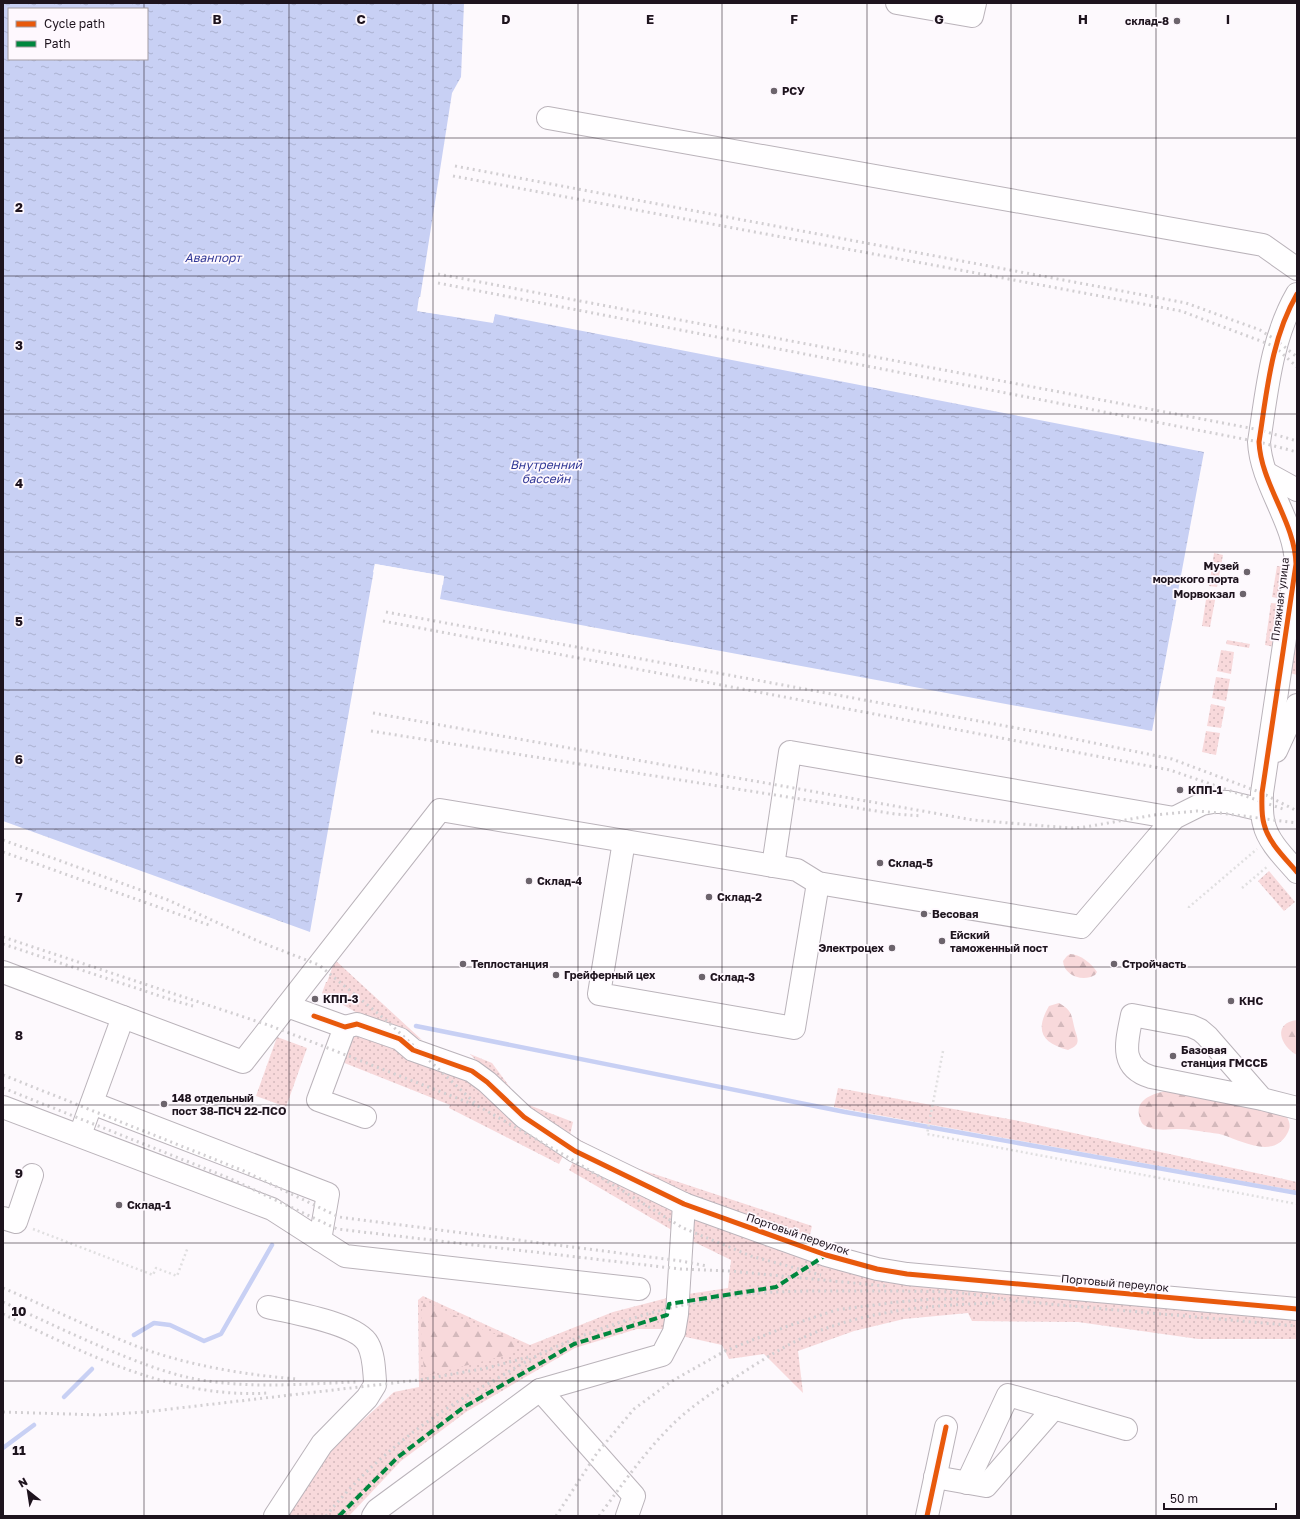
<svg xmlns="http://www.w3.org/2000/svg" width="1300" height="1519" viewBox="0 0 1300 1519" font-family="'Golos Text',sans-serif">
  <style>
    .grass { fill: url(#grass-dots) }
    .forest { fill: url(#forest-firs) }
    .water { fill: url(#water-ripples); fill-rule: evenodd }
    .pier { fill: #fdf9fd }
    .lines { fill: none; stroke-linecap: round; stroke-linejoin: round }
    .stream { stroke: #c8d0f4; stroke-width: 4.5 }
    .minor-casing { stroke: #bab3ba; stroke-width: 24 }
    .path { stroke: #e0dfe0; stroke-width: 2.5; stroke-dasharray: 2 3; stroke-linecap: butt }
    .minor { stroke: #fffeff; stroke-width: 22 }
    .rail { stroke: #d2cfd2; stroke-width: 3; stroke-dasharray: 2 4; stroke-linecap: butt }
    .quiet { stroke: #00873e; stroke-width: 4; stroke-dasharray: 8 4; stroke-linecap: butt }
    .cycleway-casing { stroke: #fef8fe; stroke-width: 8 }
    .cycleway { stroke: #e8590c; stroke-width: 5 }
    .grid { fill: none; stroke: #1e141e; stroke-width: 1; stroke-opacity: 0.55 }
    .poi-dot { fill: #6c646c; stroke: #fef8fe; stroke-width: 1.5 }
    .labels { text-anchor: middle; stroke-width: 3.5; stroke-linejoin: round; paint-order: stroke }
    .poi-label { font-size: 11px; font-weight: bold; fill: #1e141e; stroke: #fef8fe; text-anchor: start }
    .street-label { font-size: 11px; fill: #1e141e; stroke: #fef8fe }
    .water-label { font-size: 12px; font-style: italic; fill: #333a97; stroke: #fef8fe }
    .grid-label { font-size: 13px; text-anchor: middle; font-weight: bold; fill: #1e141e; stroke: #fef8fe; stroke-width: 3.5; stroke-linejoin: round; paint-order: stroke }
  </style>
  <defs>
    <pattern id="grass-dots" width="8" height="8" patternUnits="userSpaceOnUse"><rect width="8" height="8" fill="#f8d9db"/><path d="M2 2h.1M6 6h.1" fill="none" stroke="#d4b9bc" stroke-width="1.8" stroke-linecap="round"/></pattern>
    <pattern id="forest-firs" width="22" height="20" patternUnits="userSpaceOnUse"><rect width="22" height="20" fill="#f8d9db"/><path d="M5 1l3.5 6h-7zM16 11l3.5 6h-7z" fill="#d4b9bc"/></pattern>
    <pattern id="water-ripples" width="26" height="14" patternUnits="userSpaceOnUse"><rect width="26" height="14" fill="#c8d0f4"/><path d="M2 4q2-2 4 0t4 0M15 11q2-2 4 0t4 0" fill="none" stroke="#abb2d1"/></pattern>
  </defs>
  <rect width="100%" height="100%" fill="#fdf9fd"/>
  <g class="grass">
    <polygon points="1214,553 1223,555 1217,587 1209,586"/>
    <polygon points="1277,566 1287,567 1282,599 1272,597"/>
    <polygon points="1207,593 1216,595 1210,627 1202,626"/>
    <polygon points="1271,603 1281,604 1274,647 1265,645"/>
    <polygon points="1297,614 1297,675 1290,673"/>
    <polygon points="1227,640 1250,644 1249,648 1226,644"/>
    <polygon points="1221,650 1234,652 1231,674 1217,671"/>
    <polygon points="1216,677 1230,679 1226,701 1212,698"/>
    <polygon points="1211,704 1225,707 1221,728 1207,726"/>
    <polygon points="1206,731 1220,733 1216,755 1202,752"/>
    <polygon points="1269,871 1295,902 1284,911 1258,881"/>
    <polygon points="335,960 422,1040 368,1019 322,993 326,982 327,982"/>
    <polygon points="352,1034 464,1074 565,1152 559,1164 449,1108 450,1105 342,1062"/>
    <polygon points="277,1037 307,1048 286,1107 256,1096"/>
    <polygon points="470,1054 492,1063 521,1102 573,1122 570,1135 630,1166 812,1226 809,1239 681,1194 583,1148 518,1103"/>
    <polygon points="838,1088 1019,1121 1297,1182 1297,1191 834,1107"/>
    <polygon points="575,1158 873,1275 1297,1315 1297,1339 1198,1339 1078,1322 972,1321 968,1313 904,1319 854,1331 798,1351 803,1393 764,1354 729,1359 722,1345 686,1337 668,1329 637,1329 575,1348 466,1412 401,1461 349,1516 286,1516 332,1448 394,1392 419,1387 418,1300 423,1296 530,1345 613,1312 675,1296 728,1288 731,1260 682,1236 569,1170"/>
  </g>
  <g class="forest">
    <path d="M1070,954C1080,954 1092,964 1097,972L1095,975C1083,982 1064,976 1063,961L1067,956Z"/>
    <path d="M1059,1003C1073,1011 1071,1015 1075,1030C1078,1040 1081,1045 1068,1050C1043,1043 1034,1032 1049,1006Z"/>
    <path d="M1297,1020V1055C1280,1046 1272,1023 1297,1020Z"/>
    <path d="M1165,1091L1230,1100L1287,1117C1290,1123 1291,1127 1287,1134C1273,1159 1242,1141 1223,1135C1217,1133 1211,1133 1205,1132C1197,1131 1189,1129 1180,1129C1169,1129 1154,1132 1144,1125C1141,1123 1140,1119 1139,1115C1136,1099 1153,1094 1165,1091Z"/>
    <path d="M428,1302L490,1333L506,1336L517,1344L518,1348L507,1355L429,1375L426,1374C421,1366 419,1309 424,1303Z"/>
  </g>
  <path class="water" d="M3,3H464L461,77L452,93L418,311L493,322L495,314L1204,452L1152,731L440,599L444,576L375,564L310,932L3,821ZM9,9H147V59H9Z"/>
  <g class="pier">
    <polygon points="419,297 421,297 420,309 492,320 493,314 495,312 493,323 417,311"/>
    <polygon points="375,564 444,576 443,585 441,584 442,577 376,566 375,573 373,572"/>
  </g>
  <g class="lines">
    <g class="stream">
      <polyline points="416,1026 845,1112 1297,1193"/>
      <polyline points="134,1335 154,1323 170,1325 204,1341 221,1334 272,1245"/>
      <polyline points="64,1397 92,1369"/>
      <polyline points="3,1448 34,1425"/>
    </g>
    <g class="minor-casing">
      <g id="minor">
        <polyline points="897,3 972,16 975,3"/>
        <polyline points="548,118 1263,245 1297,269"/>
        <path d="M1297,294C1271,339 1267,391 1259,442C1261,484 1295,522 1296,564L1262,793C1262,803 1261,814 1264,824C1268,842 1285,858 1297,872"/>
        <polyline points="1266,473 1297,490"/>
        <polyline points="1276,751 1297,705"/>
        <polyline points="624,841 599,994 794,1028 818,883"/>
        <polyline points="773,866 790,752 1174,818"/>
        <polyline points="3,972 243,1062 440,810 797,870 818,883 1081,927 1174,818 1202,804 1213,802 1228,802 1262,810"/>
        <polyline points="287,1006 345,1027"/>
        <polyline points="345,1027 357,1024 400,1039 413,1050 472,1071 487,1082 524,1117 575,1151 684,1204 826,1255 877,1269 907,1274 1297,1309"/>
        <polyline points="345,1027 318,1100 365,1117"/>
        <path d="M1262,1099L1207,1036L1200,1030L1191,1026L1132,1015C1127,1041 1118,1067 1151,1077L1262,1099L1297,1108"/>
        <polyline points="92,1103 328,1194 320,1240"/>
        <polyline points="3,1107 272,1209 345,1256 639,1289"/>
        <polyline points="80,1135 123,1017"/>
        <polyline points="3,1218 16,1222 32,1175"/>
        <path d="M268,1307C292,1313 357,1323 368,1344C374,1355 374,1370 375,1381V1385L367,1398L322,1444L275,1516"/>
        <polyline points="540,1390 662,1355 674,1332 677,1314 684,1204"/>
        <polyline points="935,1477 986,1486 1054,1408"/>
        <polyline points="967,1483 1008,1395 1126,1429"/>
        <polyline points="373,1516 377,1510 540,1390 634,1496 627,1516"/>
        <polyline points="927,1516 946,1427"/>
      </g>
    </g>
    <g class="path">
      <polyline points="1242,888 1268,866"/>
      <polyline points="1189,908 1189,907 1257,849"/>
      <polyline points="943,1051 927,1134 1297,1204"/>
      <polyline points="33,1229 153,1275 156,1268 177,1276 188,1247"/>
    </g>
    <use href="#minor" class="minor"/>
    <g class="rail">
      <polyline points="455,166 1186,303 1260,330 1276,340 1297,357"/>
      <polyline points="453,176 1181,311 1266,343 1275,347 1297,367"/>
      <polyline points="438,274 1260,430 1297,441"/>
      <polyline points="438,283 1259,442 1297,452"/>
      <polyline points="386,612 1060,736 1172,759 1262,793 1297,811"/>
      <polyline points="383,621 1170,770 1283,809"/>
      <polyline points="373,713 973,820 1070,828 1085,827 1154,815 1197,811 1220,813 1297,823"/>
      <polyline points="371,731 895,814 922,816"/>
      <polyline points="3,840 168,900 260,942 319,965 387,1021 476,1104"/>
      <polyline points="3,852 209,925"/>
      <polyline points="3,937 271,1026 480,1107 571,1159 683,1228 751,1256 821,1275"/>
      <polyline points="3,944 172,1000 193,1006"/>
      <polyline points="3,1075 244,1171 339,1217 681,1261 707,1266"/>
      <polyline points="3,1088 229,1178 337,1229 680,1269 730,1271 885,1286"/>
      <path d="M3,1288C46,1306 88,1327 131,1344C180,1364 244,1375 297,1379"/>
      <path d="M3,1302C36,1317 69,1333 102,1347C128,1358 155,1369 182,1376C239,1390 299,1384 357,1382"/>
      <path d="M3,1314C86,1354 173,1399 268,1393"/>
      <polyline points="3,1412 99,1415 145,1412 419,1380 487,1368 528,1357"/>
      <path d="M326,1516C371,1460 429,1416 491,1382C515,1368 539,1353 565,1343C616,1321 670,1306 725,1297C770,1290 815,1291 860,1291C890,1291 920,1291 949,1292C975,1293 1001,1300 1027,1302C1117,1310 1207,1318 1297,1326"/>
      <polyline points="556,1516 597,1453 634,1409 672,1381 725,1351 788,1326 836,1310 897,1302 933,1299 968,1299"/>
      <path d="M599,1516C622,1485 644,1453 671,1426C690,1407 713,1392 736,1377C756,1364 776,1351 798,1340C858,1311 929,1305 995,1303"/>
    </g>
    <polyline class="quiet" points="339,1516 398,1457 464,1407 574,1344 667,1315 669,1304 776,1287 826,1255"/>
    <g class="cycleway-casing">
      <g id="cycleway">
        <path d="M1297,294C1271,339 1267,391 1259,442C1261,484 1295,522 1296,564L1262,793C1262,803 1261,814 1264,824C1268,842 1285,858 1297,872"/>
        <polyline points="314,1016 345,1027 357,1024 400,1039 413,1050 472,1071 487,1082 524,1117 575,1151 684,1204 826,1255 877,1269 907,1274 1297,1309"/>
        <polyline points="927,1516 946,1427"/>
      </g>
    </g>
    <use href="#cycleway" class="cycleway"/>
  </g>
  <path class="grid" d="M144,3V9M289,3V1516M433,3V1516M578,3V1516M722,3V1516M867,3V1516M1011,3V1516M1156,3V1516M144,59V1516M3,138H1297M3,276H1297M3,414H1297M3,552H1297M3,690H1297M3,829H1297M3,967H1297M3,1105H1297M3,1243H1297M3,1381H1297"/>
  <g class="poi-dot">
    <circle cx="1177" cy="21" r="4"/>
    <circle cx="774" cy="91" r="4"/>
    <circle cx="1247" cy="572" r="4"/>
    <circle cx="1243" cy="594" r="4"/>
    <circle cx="1180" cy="790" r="4"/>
    <circle cx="880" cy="863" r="4"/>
    <circle cx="529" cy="881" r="4"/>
    <circle cx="709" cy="897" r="4"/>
    <circle cx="924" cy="914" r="4"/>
    <circle cx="942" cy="941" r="4"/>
    <circle cx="892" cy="948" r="4"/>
    <circle cx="463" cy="964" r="4"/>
    <circle cx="1114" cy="964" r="4"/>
    <circle cx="556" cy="975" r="4"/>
    <circle cx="702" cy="977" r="4"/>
    <circle cx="315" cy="999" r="4"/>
    <circle cx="1231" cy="1001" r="4"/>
    <circle cx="1173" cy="1056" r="4"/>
    <circle cx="164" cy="1104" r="4"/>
    <circle cx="119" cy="1205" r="4"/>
  </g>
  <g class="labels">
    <g class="poi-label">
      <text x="1169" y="25" text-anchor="end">склад-8</text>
      <text x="782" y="95">РСУ</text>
      <text x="1239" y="570" text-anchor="end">Музей<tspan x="1239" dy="13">морского порта</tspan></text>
      <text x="1235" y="598" text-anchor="end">Морвокзал</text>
      <text x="1188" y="794">КПП-1</text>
      <text x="888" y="867">Склад-5</text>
      <text x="537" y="885">Склад-4</text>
      <text x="717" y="901">Склад-2</text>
      <text x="932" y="918">Весовая</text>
      <text x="950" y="939">Ейский<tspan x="950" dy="13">таможенный пост</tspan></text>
      <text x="884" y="952" text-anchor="end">Электроцех</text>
      <text x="471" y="968">Теплостанция</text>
      <text x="1122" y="968">Стройчасть</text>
      <text x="564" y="979">Грейферный цех</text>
      <text x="710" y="981">Склад-3</text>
      <text x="323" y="1003">КПП-3</text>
      <text x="1239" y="1005">КНС</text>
      <text x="1181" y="1054">Базовая<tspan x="1181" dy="13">станция ГМССБ</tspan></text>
      <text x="172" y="1102">148 отдельный<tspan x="172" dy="13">пост 38-ПСЧ 22-ПСО</tspan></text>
      <text x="127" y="1209">Склад-1</text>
    </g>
    <g class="street-label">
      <text transform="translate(1280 599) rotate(-83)" y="4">Пляжная улица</text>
      <text transform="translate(798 1234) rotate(19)" y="4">Портовый переулок</text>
      <text transform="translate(1115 1283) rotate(5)" y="4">Портовый переулок</text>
    </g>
    <g class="water-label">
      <text x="213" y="262">Аванпорт</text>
      <text x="546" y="469">Внутренний<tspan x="546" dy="14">бассейн</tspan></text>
    </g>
  </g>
  <g class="grid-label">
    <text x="217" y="24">B</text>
    <text x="361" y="24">C</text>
    <text x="506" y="24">D</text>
    <text x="650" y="24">E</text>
    <text x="794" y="24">F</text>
    <text x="939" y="24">G</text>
    <text x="1083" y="24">H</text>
    <text x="1228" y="24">I</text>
    <text x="19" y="212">2</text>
    <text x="19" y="350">3</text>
    <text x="19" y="488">4</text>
    <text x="19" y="626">5</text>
    <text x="19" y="764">6</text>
    <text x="19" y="902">7</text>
    <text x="19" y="1040">8</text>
    <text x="19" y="1178">9</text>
    <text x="19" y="1316">10</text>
    <text x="19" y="1455">11</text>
  </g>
  <rect width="1300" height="1519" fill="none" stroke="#1e141e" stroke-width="8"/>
  <rect x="8" y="8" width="140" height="52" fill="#fef8fe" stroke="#a49da4"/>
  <rect x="16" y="21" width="20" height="6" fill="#e8590c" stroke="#a49da4"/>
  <text x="44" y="28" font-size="12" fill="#1e141e">Cycle path</text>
  <rect x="16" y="41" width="20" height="6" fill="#00873e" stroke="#a49da4"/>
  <text x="44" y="48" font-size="12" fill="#1e141e">Path</text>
  <g transform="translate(28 1491) rotate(330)" stroke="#fef8fe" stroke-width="3" paint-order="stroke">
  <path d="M0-3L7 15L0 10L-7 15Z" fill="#1e141e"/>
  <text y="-6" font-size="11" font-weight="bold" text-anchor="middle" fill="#1e141e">N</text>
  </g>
  <path d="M1164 1503v6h112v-6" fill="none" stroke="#1e141e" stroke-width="2"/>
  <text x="1170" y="1503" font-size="12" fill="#1e141e" stroke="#fef8fe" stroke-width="3" paint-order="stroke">50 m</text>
</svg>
